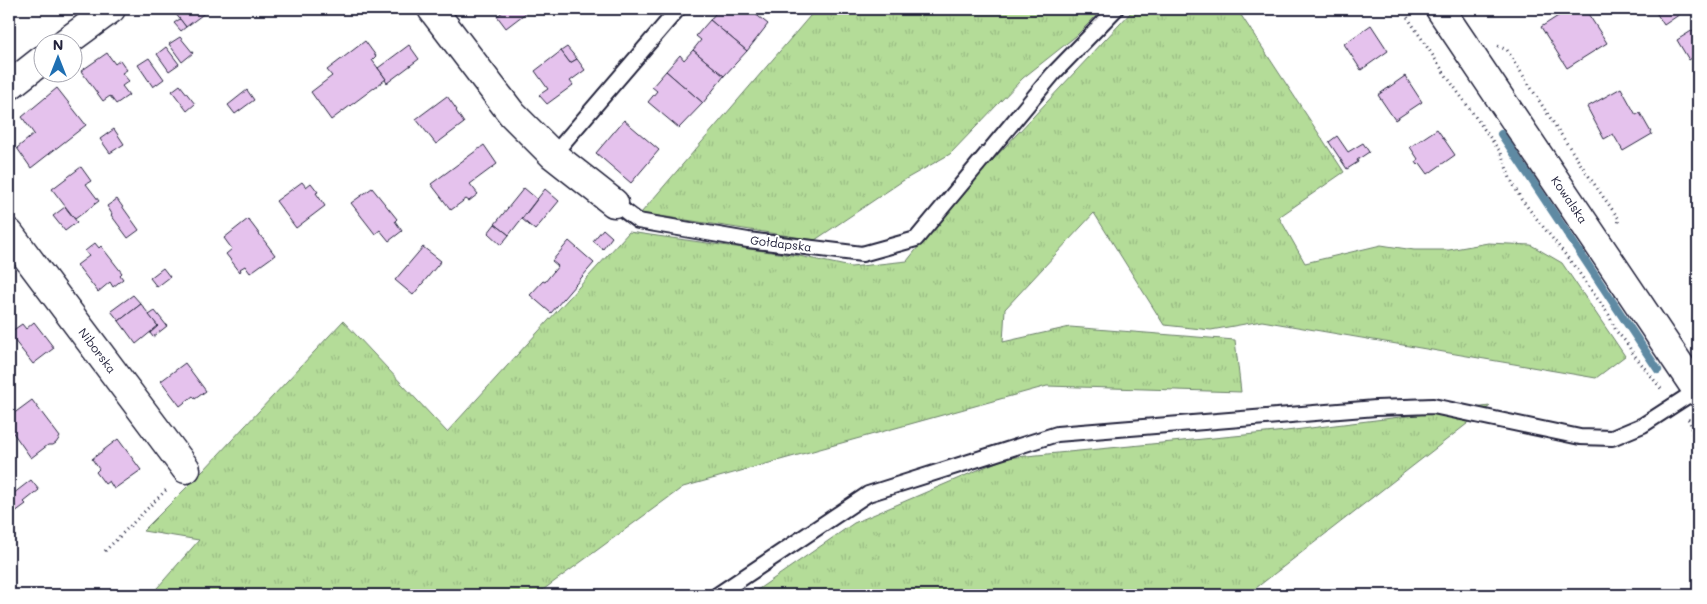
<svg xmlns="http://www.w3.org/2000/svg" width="1707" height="604" viewBox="0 0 1707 604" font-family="Mali,sans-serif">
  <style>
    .grass { fill: url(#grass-tufts); stroke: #6b7f6a }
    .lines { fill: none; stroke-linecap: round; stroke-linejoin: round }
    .stream { stroke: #5f8aa3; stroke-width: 8 }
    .building { fill: #e5c2ed; stroke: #22223b }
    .lane-casing { stroke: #22223b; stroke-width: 18 }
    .street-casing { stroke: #22223b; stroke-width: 31 }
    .secondary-casing { stroke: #22223b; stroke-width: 31 }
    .path { stroke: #22223b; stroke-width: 3; stroke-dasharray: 1 4; stroke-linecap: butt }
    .lane { stroke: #fff; stroke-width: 14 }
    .street { stroke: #fff; stroke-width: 28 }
    .secondary { stroke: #fff; stroke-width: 28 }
    .labels { text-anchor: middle; stroke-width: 4; stroke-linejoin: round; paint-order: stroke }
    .street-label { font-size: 12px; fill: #22223b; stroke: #fff }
  </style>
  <defs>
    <pattern id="grass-tufts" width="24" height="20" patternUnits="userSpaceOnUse" patternTransform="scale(1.25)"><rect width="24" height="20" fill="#b4dc98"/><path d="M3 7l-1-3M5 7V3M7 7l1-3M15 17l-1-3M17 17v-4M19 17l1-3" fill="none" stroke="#9abc84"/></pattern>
  </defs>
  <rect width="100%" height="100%" fill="#fff"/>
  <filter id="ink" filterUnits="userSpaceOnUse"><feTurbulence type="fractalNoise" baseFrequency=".02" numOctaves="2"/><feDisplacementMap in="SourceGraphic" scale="10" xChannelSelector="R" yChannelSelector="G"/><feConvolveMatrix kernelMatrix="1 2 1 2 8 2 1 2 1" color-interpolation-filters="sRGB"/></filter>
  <g filter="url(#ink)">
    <g class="grass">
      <polygon points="816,9 1103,9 1076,36 1023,78 950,154 904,180 815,240 641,213"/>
      <polygon points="1134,9 1237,9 1344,172 1279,217 1305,263 1381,245 1414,250 1449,250 1488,243 1531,245 1562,263 1625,356 1596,378 1262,321 1211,330 1164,325 1094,213 1005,309 1003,342 1070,327 1235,340 1241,392 1047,386 683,487 536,595 151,595 199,540 143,531 204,470 343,321 447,432 629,232 799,256 851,267 907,261 959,196"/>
      <polygon points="1490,406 1247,595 750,595 854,523 1006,458 1286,431"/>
    </g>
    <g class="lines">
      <polyline class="stream" points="1501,134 1658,370"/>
    </g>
    <g class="building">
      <polygon points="172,9 210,9 186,27"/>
      <polygon points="507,9 531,9 506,28 497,16"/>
      <polygon points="719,9 749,9 768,24 747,51 710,20"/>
      <polygon points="1569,9 1585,9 1607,43 1567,68 1541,27"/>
      <polygon points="1659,9 1685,9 1686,10 1664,25 1655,11"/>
      <polygon points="180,19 186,27 181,31 174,23"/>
      <polygon points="710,20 747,51 724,76 693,50 701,40 696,36"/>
      <polygon points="1371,25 1388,51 1361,70 1344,44"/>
      <polygon points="1693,30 1698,38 1698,54 1689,60 1677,40"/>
      <polygon points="180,37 193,53 182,62 169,44"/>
      <polygon points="365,41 376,56 372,60 386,79 331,120 311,92 332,76 327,70"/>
      <polygon points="409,45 419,59 387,83 385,80 386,79 378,68"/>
      <polygon points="166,47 179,64 169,71 157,54"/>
      <polygon points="567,47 577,59 570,63 561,51"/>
      <polygon points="693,50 724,76 703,103 666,71 680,55 684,60"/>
      <polygon points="561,51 570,63 577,59 585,70 570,81 573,85 547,104 539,95 548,89 535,71"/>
      <polygon points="107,53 115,64 120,60 127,70 122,73 129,81 122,86 129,95 116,104 110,96 103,101 81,71"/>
      <polygon points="149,58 164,79 153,87 138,65"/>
      <polygon points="666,71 703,103 679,128 648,102 657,91 652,87"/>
      <polygon points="1405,76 1422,102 1395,120 1378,95"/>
      <polygon points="180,85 195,104 187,111 172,91"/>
      <polygon points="57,88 86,125 31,168 17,148 34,134 22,117"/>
      <polygon points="1621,88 1636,115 1640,113 1652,134 1623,151 1613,134 1604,139 1587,107"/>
      <polygon points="247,90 254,100 235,114 228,105"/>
      <polygon points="447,96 457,110 456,111 464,123 436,144 416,119"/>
      <polygon points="624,120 659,150 631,183 596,153"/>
      <polygon points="114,129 124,144 110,153 100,139"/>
      <polygon points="1437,129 1455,155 1428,174 1420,163 1418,165 1416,162 1418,159 1410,147"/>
      <polygon points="1337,136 1348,152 1363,143 1369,152 1357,160 1358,162 1347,169 1329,142"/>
      <polygon points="484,145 497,164 470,184 478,194 469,201 466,199 451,210 431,184"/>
      <polygon points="81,167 91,181 86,184 99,201 75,219 52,189"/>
      <polygon points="302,182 306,187 311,183 318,192 316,193 325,206 296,228 276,201"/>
      <polygon points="372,188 397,219 395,221 402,231 389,241 380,230 375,234 351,203"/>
      <polygon points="524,188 537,199 509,235 495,224"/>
      <polygon points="545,189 559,201 535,230 522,219"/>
      <polygon points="117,199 139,230 128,238 111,215 112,214 107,206"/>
      <polygon points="65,207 77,222 65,231 53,216"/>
      <polygon points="248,219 275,255 250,273 245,266 240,269 241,270 240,272 226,254 232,249 224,238"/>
      <polygon points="495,224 509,235 501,245 488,233"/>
      <polygon points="603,229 612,237 603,249 593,241"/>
      <polygon points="569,241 594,263 551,313 530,295 543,281 545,282 558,266 552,261"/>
      <polygon points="95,243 99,248 101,246 122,273 120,275 123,279 113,287 110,282 98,292 77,265 89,256 85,251"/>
      <polygon points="423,247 441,261 413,295 395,280"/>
      <polygon points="163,268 170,277 157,287 150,278"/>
      <polygon points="133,295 141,304 119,321 111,311"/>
      <polygon points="141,304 158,326 136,344 119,321"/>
      <polygon points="155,311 167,326 153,337 150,333 158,326 149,315"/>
      <polygon points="34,322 54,348 33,364 14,340 12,340 9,333 22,324 26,329"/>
      <polygon points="185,363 206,391 195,399 193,396 180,406 161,381"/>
      <polygon points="32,400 60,437 56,443 53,445 48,445 31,458 9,427 9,417"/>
      <polygon points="118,439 141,470 114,489 109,481 105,484 96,472 99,469 92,459"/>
      <polygon points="31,480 39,490 24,502 26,504 11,515 9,512 9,504 11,502 9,497"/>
    </g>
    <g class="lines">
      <g class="lane-casing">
        <g id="lane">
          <polyline points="553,155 678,9"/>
          <polyline points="614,203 638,221 748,240 862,254 916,239 1053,74 1116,9"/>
          <polyline points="717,595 868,494 1057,434 1376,408 1433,406 1580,437 1612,438 1643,425 1697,390"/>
        </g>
      </g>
      <g class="street-casing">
        <g id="street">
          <polyline points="432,9 512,114 553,155 614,203"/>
          <polyline points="66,42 111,9"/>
          <polyline points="9,86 42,60"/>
          <polyline points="9,233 186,469"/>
        </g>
      </g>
      <g class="secondary-casing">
        <polyline id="secondary" points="1440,9 1698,392"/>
      </g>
      <g class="path">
        <polyline points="1402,9 1445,74 1501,153 1510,178 1521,199 1572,263 1609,315 1616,331 1626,342 1632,352 1662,390"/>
        <path d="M1498,46L1507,50C1543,107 1579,164 1619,219L1618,225"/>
        <polyline points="1688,419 1690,421 1694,444 1698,451"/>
        <polyline points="105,551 168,488"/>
      </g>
      <use href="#lane" class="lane"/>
      <use href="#street" class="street"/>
      <use href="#secondary" class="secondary"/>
    </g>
  </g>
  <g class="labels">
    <g class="street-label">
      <text transform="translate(1569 200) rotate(56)" y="4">Kowalska</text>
      <text transform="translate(781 244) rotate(7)" y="4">Gołdapska</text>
      <text transform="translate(97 351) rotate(53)" y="4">Niborska</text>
    </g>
  </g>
  <rect width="1707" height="604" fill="none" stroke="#fff" stroke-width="30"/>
  <rect x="15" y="15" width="1677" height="574" fill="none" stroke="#22223b" stroke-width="2" filter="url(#ink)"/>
  <g transform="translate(58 58)"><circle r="24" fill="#ffffff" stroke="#a7a7b1"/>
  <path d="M0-4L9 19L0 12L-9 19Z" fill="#1f6fb2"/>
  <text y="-8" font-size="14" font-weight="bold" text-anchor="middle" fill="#22223b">N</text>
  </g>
</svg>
